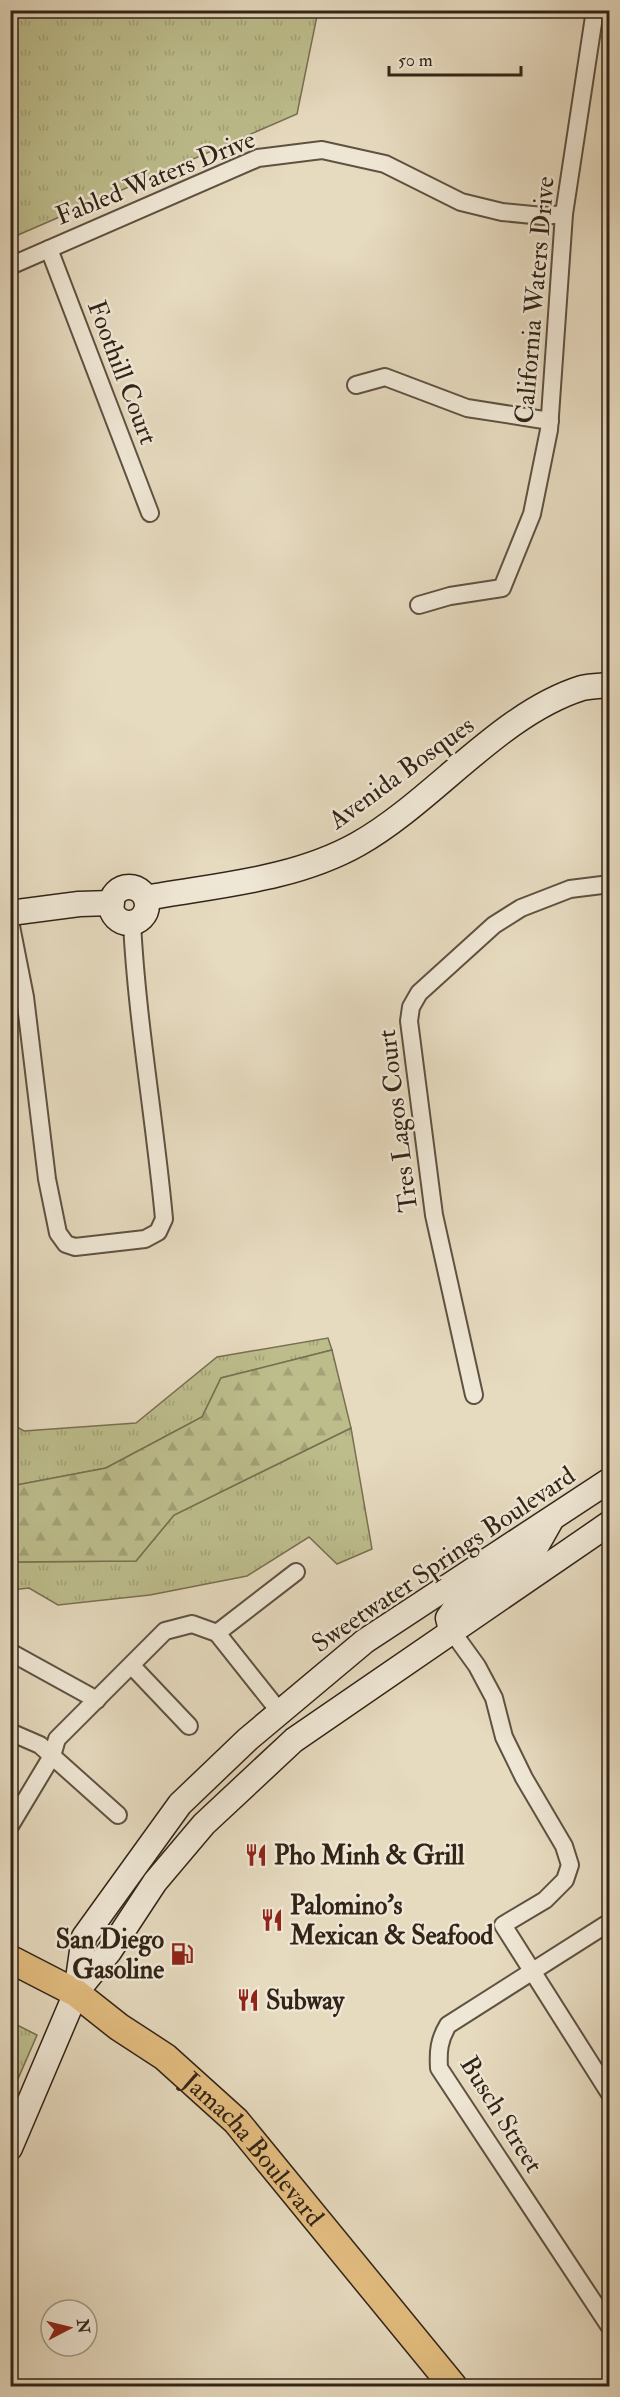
<svg xmlns="http://www.w3.org/2000/svg" width="620" height="2397" viewBox="0 0 620 2397" font-family="'IM FELL Double Pica',serif">
  <style>
    .grass { fill: url(#grass-tufts); stroke: #787052; stroke-width: 1.5 }
    .forest { fill: url(#forest-firs); stroke: #787052; stroke-width: 1.5 }
    .lines { fill: none; stroke-linecap: round; stroke-linejoin: round }
    .street-casing { stroke: #5f5241; stroke-width: 20 }
    .secondary-casing { stroke: #322417; stroke-width: 27 }
    .primary-casing { stroke: #322417; stroke-width: 30 }
    .street { stroke: #efe7d5; stroke-width: 16 }
    .secondary { stroke: #efe7d5; stroke-width: 24 }
    .primary { stroke: #e3bd80; stroke-width: 27 }
    .labels { text-anchor: middle; stroke-width: 5; stroke-linejoin: round; paint-order: stroke }
    .street-label { font-size: 26px; fill: #322417; stroke: #efe7d5 }
    .poi-label { font-size: 26px; font-weight: bold; fill: #322417; stroke: #efe7d5; text-anchor: start }
  </style>
  <defs>
    <pattern id="grass-tufts" width="24" height="20" patternUnits="userSpaceOnUse" patternTransform="scale(1.5)"><rect width="24" height="20" fill="#bdbd8c"/><path d="M3 7l-1-3M5 7V3M7 7l1-3M15 17l-1-3M17 17v-4M19 17l1-3" fill="none" stroke="#a3a278"/></pattern>
    <pattern id="forest-firs" width="22" height="20" patternUnits="userSpaceOnUse" patternTransform="scale(1.5)"><rect width="22" height="20" fill="#bdbd8c"/><path d="M5 1l3.5 6h-7zM16 11l3.5 6h-7z" fill="#a3a278"/></pattern>
  </defs>
  <rect width="100%" height="100%" fill="#e6dabf"/>
  <filter id="stains"><feTurbulence type="fractalNoise" baseFrequency=".00333" numOctaves="4"/><feColorMatrix values="0 0 0 0 .2 0 0 0 0 .09 0 0 0 0 .02 0 0 0 .5 -.17"/></filter>
  <radialGradient id="worn" r=".72"><stop offset=".6" stop-color="#630" stop-opacity="0"/><stop offset="1" stop-color="#630" stop-opacity=".3"/></radialGradient>
  <g class="grass">
    <polygon points="11,10 318,10 318,11 297,114 11,238"/>
    <polygon points="328,1338 332,1350 221,1378 202,1417 106,1468 11,1486 10,1423 24,1431 136,1423 217,1357"/>
    <polygon points="351,1428 372,1549 337,1564 309,1537 247,1576 150,1595 58,1605 29,1588 11,1590 10,1562 136,1561 174,1515"/>
    <polygon points="11,2022 37,2035 11,2095"/>
  </g>
  <polygon class="forest" points="332,1350 351,1428 174,1515 136,1561 11,1562 11,1486 106,1468 202,1417 221,1378"/>
  <g class="lines">
    <g class="street-casing">
      <g id="street">
        <polyline points="49,249 150,513"/>
        <polyline points="10,266 258,158 322,150 385,164 461,202 502,212 543,216 564,214"/>
        <polyline points="356,385 385,377 467,408 550,421"/>
        <polyline points="419,605 450,596 502,588 532,514 549,430 564,214 595,10"/>
        <path d="M10,921L25,997L47,1179L58,1233L66,1244L75,1247L145,1239L158,1232L164,1219C155,1120 137,1022 132,923"/>
        <polyline points="474,1395 434,1215 409,1021 411,1007 419,993 494,925 521,908 570,889 610,884"/>
        <polyline points="451,1630 477,1666 494,1698 504,1737 524,1778 564,1846 570,1865 565,1880 545,1900 503,1925 610,2094"/>
        <polyline points="217,1633 296,1572"/>
        <polyline points="10,1652 97,1700"/>
        <polyline points="132,1666 189,1726"/>
        <polyline points="10,1732 40,1745 52,1756 57,1739 165,1631 192,1624 217,1633 279,1711"/>
        <polyline points="10,1826 52,1756 118,1815"/>
        <path d="M610,1922L448,2025C439,2040 438,2051 439,2068L610,2327"/>
      </g>
    </g>
    <g class="secondary-casing">
      <g id="secondary">
        <circle cx="129" cy="905" r="18"/>
        <path d="M146,898C217,885 294,880 358,844C434,801 499,714 582,688C591,686 601,686 610,685"/>
        <polyline points="10,913 79,904 112,903"/>
        <polyline points="451,1630 448,1618 461,1600 533,1552 550,1522"/>
        <polyline points="78,1990 109,1952 155,1882 204,1824 294,1740 610,1523"/>
        <polyline points="10,2148 76,1993 84,1937 180,1804 248,1739 365,1641 610,1480"/>
      </g>
    </g>
    <g class="primary-casing">
      <g id="primary">
        <path id="s1" d="M10,1959L76,1993L119,2027L165,2057L236,2121L453,2386"/>
      </g>
    </g>
    <use href="#street" class="street"/>
    <use href="#secondary" class="secondary"/>
    <use href="#primary" class="primary"/>
  </g>
  <defs>
    <g id="restaurant-bare" transform="scale(1.8)"><path d="M-5-6h1v4h1v-4h1v4h1v-4h1v5L-1.5 .5V6h-2V.5L-5-1ZM5-6V6H3V1.5H1.5Q1.5-4 5-6Z" fill="#8f2418" stroke="#efe7d5" stroke-width="2.5" paint-order="stroke"/></g>
    <g id="fuel-bare" transform="scale(1.8)"><path d="M-5.5-6h7V0h2V4h1.3V-2.5L3-4.5l.8-.8L6-3V5H2.5V1h-1V6h-7ZM-4.2-4.7v3.2H.2V-4.7Z" fill="#8f2418" stroke="#efe7d5" stroke-width="2.5" paint-order="stroke"/></g>
  </defs>
  <g fill-rule="evenodd">
    <use href="#restaurant-bare" x="256" y="1855"/>
    <use href="#restaurant-bare" x="272" y="1920"/>
    <use href="#fuel-bare" x="182" y="1954"/>
    <use href="#restaurant-bare" x="248" y="2000"/>
  </g>
  <g class="labels">
    <g class="street-label">
      <text transform="translate(155 177) rotate(-22)" y="9">Fabled Waters Drive</text>
      <text transform="translate(534 300) rotate(-85)" y="9">California Waters Drive</text>
      <text transform="translate(123 372) rotate(69)" y="9">Foothill Court</text>
      <text transform="translate(401 772) rotate(-36)" y="9">Avenida Bosques</text>
      <text transform="translate(397 1121) rotate(-97)" y="9">Tres Lagos Court</text>
      <text transform="translate(443 1559) rotate(-34)" y="9">Sweetwater Springs Boulevard</text>
      <text transform="translate(502 2114) rotate(58)" y="9">Busch Street</text>
      <text dy="9" stroke="none"><textPath href="#s1" startOffset="312">Jamacha Boulevard</textPath></text>
    </g>
    <g class="poi-label">
      <text x="274" y="1864">Pho Minh &amp; Grill</text>
      <text x="290" y="1914">Palomino's<tspan x="290" dy="30">Mexican &amp; Seafood</tspan></text>
      <text x="164" y="1948" text-anchor="end">San Diego<tspan x="164" dy="30">Gasoline</tspan></text>
      <text x="266" y="2009">Subway</text>
    </g>
  </g>
  <rect width="620" height="2397" fill="none" stroke="#e6dabf" stroke-width="36"/>
  <rect x="12" y="12" width="596" height="2373" fill="none" stroke="#322417" stroke-width="3"/>
  <rect x="18" y="18" width="584" height="2361" fill="none" stroke="#322417" stroke-width="1.5"/>
  <g transform="translate(69 2328) rotate(83)"><circle r="28" fill="#efe7d5" stroke="#a39989" stroke-width="1.5"/>
  <path d="M0-4.5L10 22L0 15L-10 22Z" fill="#8f2418"/>
  <text y="-9" font-size="16" font-weight="bold" text-anchor="middle" fill="#322417">N</text>
  </g>
  <path d="M389 66v9h132v-9" fill="none" stroke="#322417" stroke-width="3"/>
  <text x="398" y="66" font-size="18" fill="#322417" stroke="#efe7d5" stroke-width="4.5" paint-order="stroke">50 m</text>
  <rect width="100%" height="100%" filter="url(#stains)"/>
  <rect width="100%" height="100%" fill="url(#worn)"/>
</svg>
